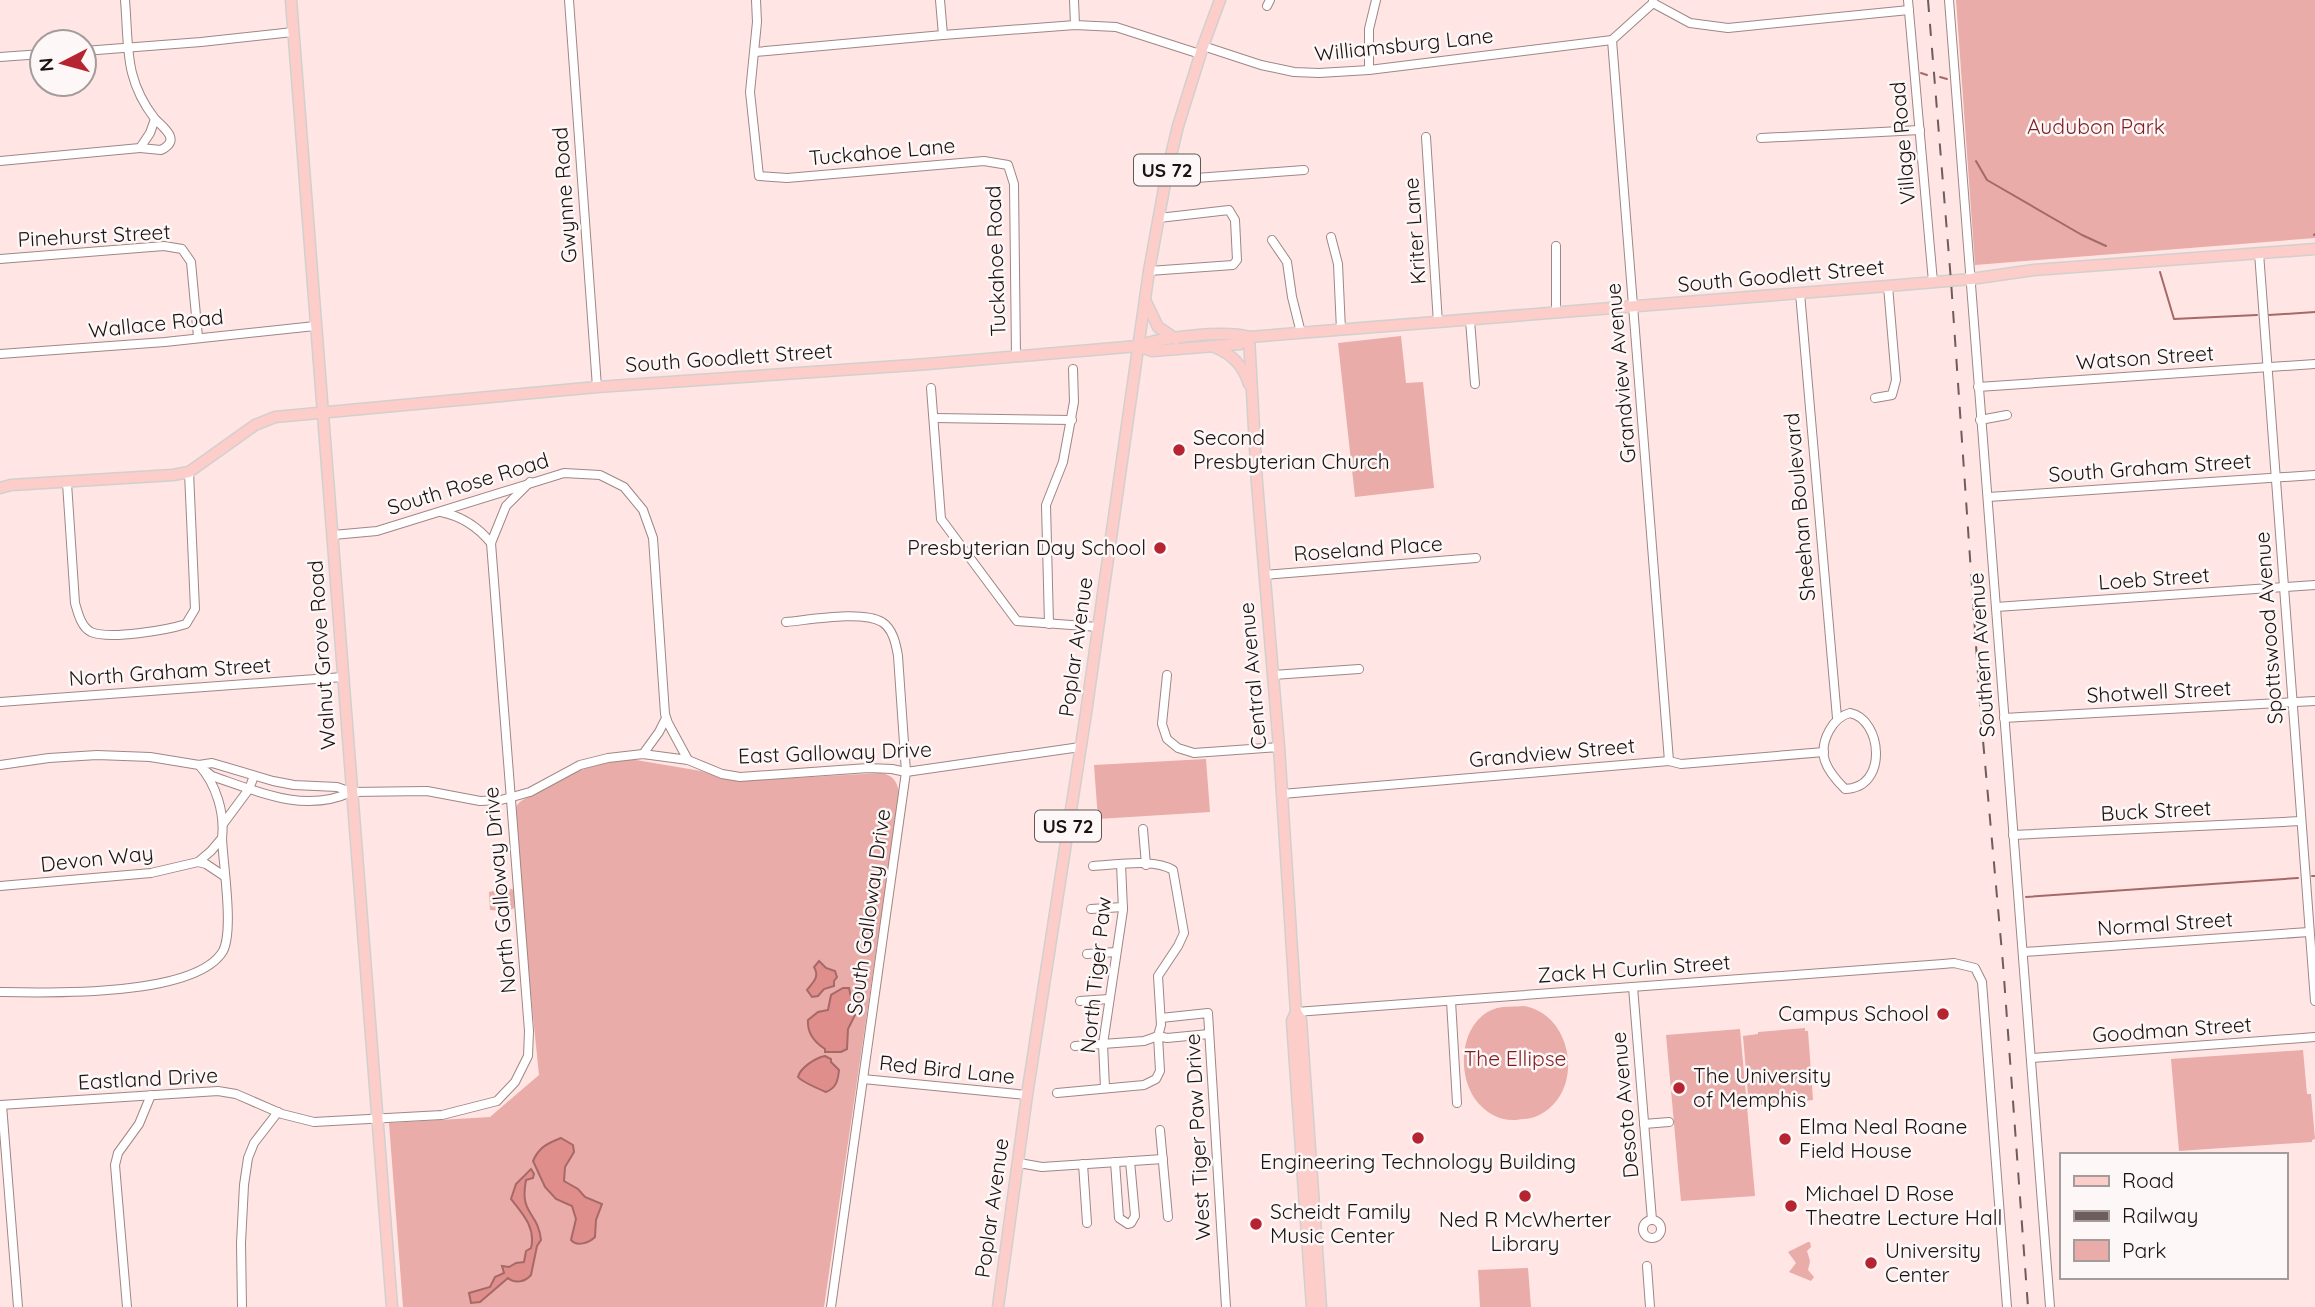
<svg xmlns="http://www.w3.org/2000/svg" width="2315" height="1307" viewBox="0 0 2315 1307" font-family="Quicksand,sans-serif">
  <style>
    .green { fill: #e9aca8 }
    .water { fill: #e08e8b; stroke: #a56967; stroke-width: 2 }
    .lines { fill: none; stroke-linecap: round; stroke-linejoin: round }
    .stream { stroke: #a56967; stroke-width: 2 }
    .minor-casing { stroke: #9e8785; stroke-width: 10 }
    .major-casing { stroke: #d1d0d0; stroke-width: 13 }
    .minor { stroke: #fff; stroke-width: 8 }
    .major { stroke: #fdcdca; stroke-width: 10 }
    .rail { stroke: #6d5e5d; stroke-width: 2; stroke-dasharray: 12 12; stroke-linecap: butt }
    .poi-dot { fill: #b52430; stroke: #fdf8f7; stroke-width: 2.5 }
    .labels { text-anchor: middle; stroke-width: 5; stroke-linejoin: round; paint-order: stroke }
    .shield { fill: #fdf8f7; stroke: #5f5857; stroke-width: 2 }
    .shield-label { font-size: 19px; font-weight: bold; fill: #1b1312 }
    .street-label { font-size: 21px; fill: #1b1312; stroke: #fdf8f7 }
    .park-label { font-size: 21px; fill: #7d1d23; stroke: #fdf8f7 }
    .poi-label { font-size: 21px; fill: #1b1312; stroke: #fdf8f7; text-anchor: start }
  </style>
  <rect width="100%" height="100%" fill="#ffe5e3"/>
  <g class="green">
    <polygon points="1956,0 2315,0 2315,238 1975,265"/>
    <polygon points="1401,336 1406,383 1423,382 1434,488 1355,497 1338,343"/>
    <path d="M630,759L701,771L726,779L740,781L881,773C893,775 898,782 899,794L824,1307H403L389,1123L490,1117L539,1075L522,908L516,807C521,798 529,798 538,793C574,772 588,764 630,759Z"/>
    <polygon points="1206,759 1210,812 1098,819 1094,765"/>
    <polygon points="508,888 514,890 514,908 509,911 490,910 489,892"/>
    <path d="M1524,1006C1575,1015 1585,1095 1537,1116C1531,1119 1523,1119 1516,1120C1500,1121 1485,1113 1475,1099C1456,1072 1460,1019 1497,1008C1505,1006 1515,1007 1524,1006Z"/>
    <polygon points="1805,1028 1805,1031 1808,1031 1813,1100 1749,1106 1743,1036 1758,1034 1758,1032"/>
    <polygon points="1740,1029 1755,1196 1681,1201 1666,1035"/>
    <polygon points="2303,1050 2307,1094 2311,1094 2315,1139 2312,1140 2312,1142 2179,1151 2171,1059"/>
    <polygon points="1808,1242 1810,1242 1811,1247 1807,1251 1810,1261 1808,1270 1814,1277 1811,1281 1789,1272 1796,1263 1788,1252"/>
    <polygon points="1528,1268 1531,1307 1480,1307 1478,1270"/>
  </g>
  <g class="water">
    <path d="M819,961L826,968L835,971L837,977L834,981V986L824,989L818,996L812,997L807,990C813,982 820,977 814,967Z"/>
    <path d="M843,988H849L855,1015L848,1029L847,1049L841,1052H825V1049C814,1042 807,1033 808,1020L818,1012L828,1010L831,995Z"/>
    <path d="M825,1056L831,1059V1062L839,1070C838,1081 836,1088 826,1092C819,1089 802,1082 798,1077C800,1068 815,1058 825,1056Z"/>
    <path d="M561,1138L573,1145L574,1152L565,1167L564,1181L578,1189L585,1197L602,1204L596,1220L595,1237C589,1243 577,1247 571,1240L576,1219L572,1206L556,1199L545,1187L533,1161C539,1147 548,1143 561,1138Z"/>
    <path d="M531,1169L534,1174L533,1178L526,1180C519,1215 538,1211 541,1240L537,1246L531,1275C525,1282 515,1284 508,1278L480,1302L471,1303L469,1293L490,1287L495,1277L504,1273L502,1266L509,1267L516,1263L524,1262L526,1251L531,1248C536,1228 523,1214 511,1199L516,1184Z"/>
  </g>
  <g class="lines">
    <g class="stream">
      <polyline points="1921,73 1927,75"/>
      <polyline points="1940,77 1947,79"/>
      <polyline points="1976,161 1987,180 2082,235 2106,246"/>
      <polyline points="2314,235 2315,234"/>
      <polyline points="2160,272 2174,319 2257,315"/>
      <polyline points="2269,315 2315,312"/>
      <polyline points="2312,876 2315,876"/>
      <polyline points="2026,897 2298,878"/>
    </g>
    <g class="minor-casing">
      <g id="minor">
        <polyline points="569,0 597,387"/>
        <polyline points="756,0 757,22 750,92 759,176 787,178 984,161 1008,165 1014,184 1016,356"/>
        <polyline points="940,0 943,35"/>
        <polyline points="1074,0 1075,25"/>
        <polyline points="1653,0 1653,3 1612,40 1669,761"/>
        <polyline points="1908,0 1933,282"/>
        <polyline points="1949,0 2050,1307"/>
        <polyline points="1653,3 1690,23 1728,28 1909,10"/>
        <polyline points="1267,6 1270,0"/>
        <polyline points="1203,46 1261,65 1294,72 1319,73 1369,70 1612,40"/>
        <polyline points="84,51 201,42 293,32"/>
        <polyline points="755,52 943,35 1075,25 1116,27 1200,54"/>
        <polyline points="0,57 42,54"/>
        <polyline points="1369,70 1369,29 1376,0"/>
        <polyline points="1426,137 1438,323"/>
        <polyline points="1761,138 1920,130"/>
        <path d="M140,148L161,150C181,140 165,129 155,119"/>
        <path d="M0,161L140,148L150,133L155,119C124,79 129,48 125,0"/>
        <polyline points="1167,172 1185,178 1196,178 1304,170"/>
        <polyline points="1331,237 1338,264 1341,330"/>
        <polyline points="1272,240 1287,262 1292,297 1301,333"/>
        <polyline points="2259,253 2315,1001"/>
        <polyline points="0,259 164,246 182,249 191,262 198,337"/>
        <polyline points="1149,271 1233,265 1237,260 1235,220 1229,210 1159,218"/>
        <polyline points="1800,293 1837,718"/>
        <polyline points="1556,313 1556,246"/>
        <polyline points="1470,320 1475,384"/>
        <polyline points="0,354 165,342 315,326"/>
        <polyline points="1978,387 2315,364"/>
        <polyline points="931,388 941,519 1017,621 1098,627"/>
        <polyline points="1875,398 1892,395 1896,380 1888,286"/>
        <polyline points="934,418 1072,420"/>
        <polyline points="1980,420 2007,415"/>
        <path d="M67,483L75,603C78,613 81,627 91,632C110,640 167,630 186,624L195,609L189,472"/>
        <polyline points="1988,497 2315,475"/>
        <path d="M441,512C461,516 478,527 491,543"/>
        <polyline points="333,535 377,531 564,473 600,475 624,487 643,510 653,538 665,714 668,723 688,760"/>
        <polyline points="1264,575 1476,558"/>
        <polyline points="1996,607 2315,585"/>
        <path d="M786,622C809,620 862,610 882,622C893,629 896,644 898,656L906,772L831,1307"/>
        <polyline points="1049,624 1046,505 1063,462 1074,402 1073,369"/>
        <polyline points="1167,675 1162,724 1167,739 1178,748 1194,753 1279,747"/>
        <polyline points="1273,675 1359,669"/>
        <polyline points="0,702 343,677"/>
        <path d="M1850,713C1882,719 1889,788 1845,789C1836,780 1826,769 1824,757C1821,740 1833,717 1850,713Z"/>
        <polyline points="2004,718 2315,701"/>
        <polyline points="643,754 659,732 666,718"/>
        <polyline points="0,765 49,758 97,755 150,757 199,765 212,763 273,781 294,785 337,787 351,792 427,791 480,801 501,800 530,792 580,765 608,758 643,754 688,760 722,774 740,777 868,768 892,769 906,772 1080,747"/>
        <path d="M207,772L212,776C256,791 305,814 351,792"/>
        <polyline points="1282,794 1669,761 1681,764 1824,752"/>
        <polyline points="223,824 249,789 254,776"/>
        <polyline points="1143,829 1146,865"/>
        <polyline points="2013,835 2301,821"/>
        <polyline points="198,862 206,864 224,876"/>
        <polyline points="0,886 151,873 198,862 211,851 222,838"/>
        <polyline points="1091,909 1123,907"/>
        <polyline points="2024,952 2309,932"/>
        <polyline points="1087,954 1116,952"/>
        <polyline points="1633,987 1652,1220"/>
        <path d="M0,992C48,993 196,997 223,951C234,930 223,864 222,838C225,813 216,784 199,765"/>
        <polyline points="1080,1001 1109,999"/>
        <polyline points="1451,1001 1457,1103"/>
        <polyline points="1296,1012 1943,964 1954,963 1975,968 1982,982 2007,1307"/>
        <polyline points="1161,1018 1208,1013 1226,1307"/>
        <polyline points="1075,1046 1144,1041 1158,1036 1167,1038 1209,1034"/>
        <polyline points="2032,1058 2315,1037"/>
        <polyline points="863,1079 1027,1095"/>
        <polyline points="1105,1088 1103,1044 1123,910 1121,864"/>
        <path d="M1057,1093L1144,1085L1156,1079L1160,1071L1158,1036L1161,1025L1158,976L1178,946L1184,933L1173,870C1155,858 1115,865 1093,866"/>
        <polyline points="0,1105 218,1091 236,1094 282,1114 314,1122 442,1115 497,1101 515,1082 528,1056 529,1031 491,543 506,506 530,482"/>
        <polyline points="2,1105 18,1307"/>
        <polyline points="1644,1124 1669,1122"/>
        <polyline points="1160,1130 1168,1217"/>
        <polyline points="1115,1162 1119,1218 1128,1224 1131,1223 1135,1216 1130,1161"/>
        <polyline points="1019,1163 1042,1167 1163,1159"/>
        <polyline points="1083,1164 1087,1223"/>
        <circle cx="1652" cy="1229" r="9"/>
        <polyline points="1647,1266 1650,1307"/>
        <polyline points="127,1307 115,1165 118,1153 139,1124 151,1095"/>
        <polyline points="242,1307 241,1243 244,1185 248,1158 254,1143 278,1112"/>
      </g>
    </g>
    <g class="major-casing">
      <g id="major">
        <polyline points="291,0 392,1307"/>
        <polyline points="1146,302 1158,327 1176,339"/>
        <polyline points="1249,337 1257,483 1279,747 1296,1012 1301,1020 1321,1307"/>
        <polyline points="1138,346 1152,351 1240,344 1249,337"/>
        <path d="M1214,347C1232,354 1243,365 1249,384"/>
        <path d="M0,488L11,485L173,475L189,472L255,425L275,417L597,387L928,364L1138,346C1162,337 1226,330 1249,337L1888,286L1971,279L2034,270L2315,249"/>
        <polyline points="1296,1012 1292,1021 1312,1307"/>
        <polyline points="998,1307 1027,1095 1086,713 1149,271 1167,172 1178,126 1203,46 1220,0"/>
      </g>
    </g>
    <use href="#minor" class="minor"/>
    <use href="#major" class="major"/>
    <polyline class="rail" points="1928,0 1951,281 1981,718 2003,964 2028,1307"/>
  </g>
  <g class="poi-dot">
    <circle cx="1179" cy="450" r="7"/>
    <circle cx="1160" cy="548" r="7"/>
    <circle cx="1943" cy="1014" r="7"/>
    <circle cx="1679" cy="1088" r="7"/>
    <circle cx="1418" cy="1138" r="7"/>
    <circle cx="1785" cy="1139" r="7"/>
    <circle cx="1525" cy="1196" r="7"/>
    <circle cx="1791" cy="1206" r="7"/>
    <circle cx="1256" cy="1224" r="7"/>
    <circle cx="1871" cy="1263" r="7"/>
  </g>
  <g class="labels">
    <g class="shield">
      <rect x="1134" y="154.5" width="66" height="31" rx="5"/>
      <rect x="1035" y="810.5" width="66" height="31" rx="5"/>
    </g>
    <g class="shield-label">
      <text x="1167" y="177">US 72</text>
      <text x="1068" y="833">US 72</text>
    </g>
    <g class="street-label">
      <text transform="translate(1404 45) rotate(-6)" y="7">Williamsburg Lane</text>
      <text transform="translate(1903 143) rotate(-95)" y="7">Village Road</text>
      <text transform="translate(882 152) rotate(-5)" y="7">Tuckahoe Lane</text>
      <text transform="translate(565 195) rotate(-94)" y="7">Gwynne Road</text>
      <text transform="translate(1415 231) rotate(-94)" y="7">Kriter Lane</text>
      <text transform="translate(94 236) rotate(-3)" y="7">Pinehurst Street</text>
      <text transform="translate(996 261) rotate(-92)" y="7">Tuckahoe Road</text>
      <text transform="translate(1781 276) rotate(-5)" y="7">South Goodlett Street</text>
      <text transform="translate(156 324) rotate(-6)" y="7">Wallace Road</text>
      <text transform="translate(729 358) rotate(-4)" y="7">South Goodlett Street</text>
      <text transform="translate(2145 358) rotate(-4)" y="7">Watson Street</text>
      <text transform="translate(1621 373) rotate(-95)" y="7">Grandview Avenue</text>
      <text transform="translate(2150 468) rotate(-4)" y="7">South Graham Street</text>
      <text transform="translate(468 484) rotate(-17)" y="7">South Rose Road</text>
      <text transform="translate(1800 507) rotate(-95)" y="7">Sheehan Boulevard</text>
      <text transform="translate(1368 549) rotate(-4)" y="7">Roseland Place</text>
      <text transform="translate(2154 579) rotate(-4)" y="7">Loeb Street</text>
      <text transform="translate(2269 628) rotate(-94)" y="7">Spottswood Avenue</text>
      <text transform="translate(1076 647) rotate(-82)" y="7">Poplar Avenue</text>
      <text transform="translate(322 655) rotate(-94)" y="7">Walnut Grove Road</text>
      <text transform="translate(1982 655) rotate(-94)" y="7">Southern Avenue</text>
      <text transform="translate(170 672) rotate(-4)" y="7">North Graham Street</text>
      <text transform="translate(1253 676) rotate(-95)" y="7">Central Avenue</text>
      <text transform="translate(2159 692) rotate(-3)" y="7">Shotwell Street</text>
      <text transform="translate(835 753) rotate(-2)" y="7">East Galloway Drive</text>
      <text transform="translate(1552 753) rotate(-5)" y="7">Grandview Street</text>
      <text transform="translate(2156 811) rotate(-3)" y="7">Buck Street</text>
      <text transform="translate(97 859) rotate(-6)" y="7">Devon Way</text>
      <text transform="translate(500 890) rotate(-95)" y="7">North Galloway Drive</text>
      <text transform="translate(869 912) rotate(-82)" y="7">South Galloway Drive</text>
      <text transform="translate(2165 924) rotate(-4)" y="7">Normal Street</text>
      <text transform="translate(1634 969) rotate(-4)" y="7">Zack H Curlin Street</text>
      <text transform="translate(1096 975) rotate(-84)" y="7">North Tiger Paw</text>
      <text transform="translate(2172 1030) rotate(-4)" y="7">Goodman Street</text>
      <text transform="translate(947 1070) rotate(6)" y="7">Red Bird Lane</text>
      <text transform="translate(148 1079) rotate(-3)" y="7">Eastland Drive</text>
      <text transform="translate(1625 1105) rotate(-95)" y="7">Desoto Avenue</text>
      <text transform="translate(1198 1137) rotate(-93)" y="7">West Tiger Paw Drive</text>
      <text transform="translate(992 1208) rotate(-82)" y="7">Poplar Avenue</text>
    </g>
    <g class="park-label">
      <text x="2096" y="134">Audubon Park</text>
      <text x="1515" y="1066">The Ellipse</text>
    </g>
    <g class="poi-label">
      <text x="1193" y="445">Second<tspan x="1193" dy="24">Presbyterian Church</tspan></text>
      <text x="1146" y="555" text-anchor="end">Presbyterian Day School</text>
      <text x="1929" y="1021" text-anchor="end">Campus School</text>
      <text x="1693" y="1083">The University<tspan x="1693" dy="24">of Memphis</tspan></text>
      <text x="1799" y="1134">Elma Neal Roane<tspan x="1799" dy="24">Field House</tspan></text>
      <text x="1418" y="1169" text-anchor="middle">Engineering Technology Building</text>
      <text x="1805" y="1201">Michael D Rose<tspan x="1805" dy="24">Theatre Lecture Hall</tspan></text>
      <text x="1270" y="1219">Scheidt Family<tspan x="1270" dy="24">Music Center</tspan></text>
      <text x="1525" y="1227" text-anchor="middle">Ned R McWherter<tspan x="1525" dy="24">Library</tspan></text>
      <text x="1885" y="1258">University<tspan x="1885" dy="24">Center</tspan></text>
    </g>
  </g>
  <rect x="2060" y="1153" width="228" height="126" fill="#fdf8f7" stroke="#a39c9b" stroke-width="2"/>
  <rect x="2074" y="1176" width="35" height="10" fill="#fdcdca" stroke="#a39c9b" stroke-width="2"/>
  <text x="2122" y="1188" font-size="21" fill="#1b1312">Road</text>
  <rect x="2074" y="1211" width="35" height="10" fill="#6d5e5d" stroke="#a39c9b" stroke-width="2"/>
  <text x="2122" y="1223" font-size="21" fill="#1b1312">Railway</text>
  <rect x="2074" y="1240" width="35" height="21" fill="#e9aca8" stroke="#a39c9b" stroke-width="2"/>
  <text x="2122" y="1258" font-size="21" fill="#1b1312">Park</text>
  <g transform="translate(63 63) rotate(264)"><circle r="33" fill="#fdf8f7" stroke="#a39c9b" stroke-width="2"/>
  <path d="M0-5L12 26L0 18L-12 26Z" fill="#b52430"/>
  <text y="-10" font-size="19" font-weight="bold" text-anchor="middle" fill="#1b1312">N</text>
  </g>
</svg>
